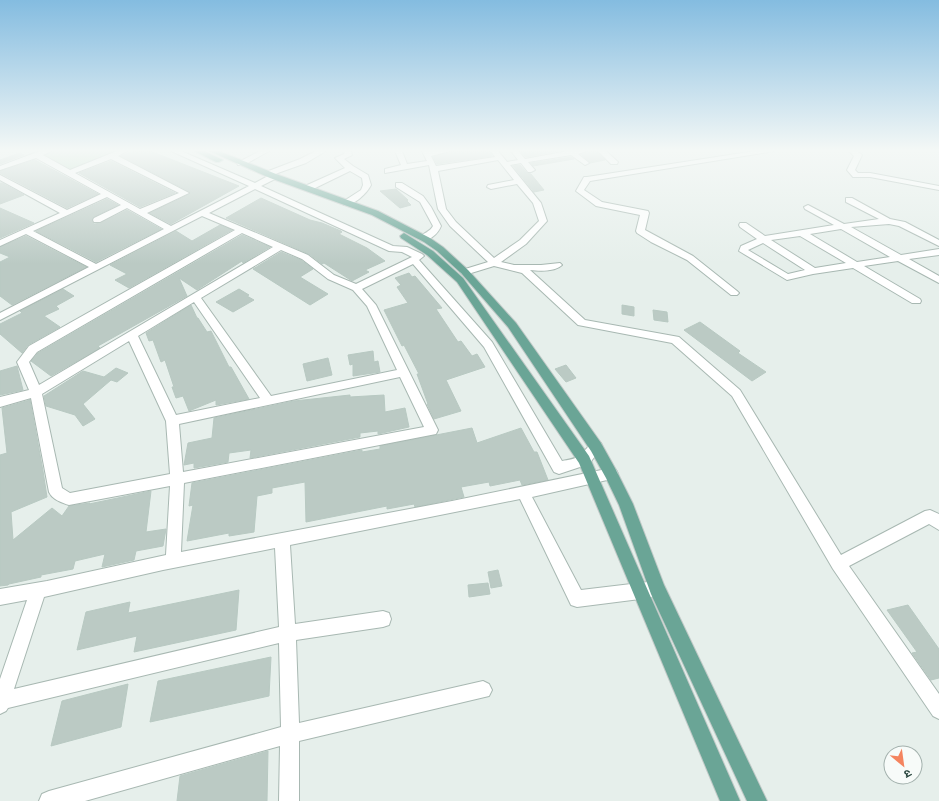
<svg xmlns="http://www.w3.org/2000/svg" width="939" height="801" viewBox="0 0 939 801" font-family="'Work Sans','Noto Sans Devanagari',sans-serif">
  <style>
    .green { fill: #bfe0c8 }
    .building { fill: #bbcac4; stroke: #b8c9c2 }
    .lines { fill: none; stroke-linecap: round; stroke-linejoin: round }
    .minor-casing { stroke: #a8b8b2; stroke-width: 2 }
    .major-casing { stroke: #c2cac8; stroke-width: 2 }
    .minor { fill: #fff; fill-rule: evenodd }
    .major { fill: #6aa596; fill-rule: evenodd }
  </style>
  <rect width="100%" height="100%" fill="#e6efeb"/>
  <polygon class="green" points="52,151 121,151 71,171 41,155"/>
  <g class="building">
    <polygon points="134,151 150,151 239,186 171,224 150,213 190,194 190,192 121,156"/>
    <polygon points="451,151 490,151 492,156 437,164 433,157"/>
    <polygon points="520,151 558,151 526,157"/>
    <polygon points="587,151 597,151 605,160 590,163 581,154"/>
    <polygon points="20,153 24,155 0,164 0,160"/>
    <polygon points="571,157 574,159 533,166 531,163"/>
    <polygon points="35,160 37,161 98,194 67,208 0,173 0,171"/>
    <polygon points="111,161 175,193 140,207 79,173"/>
    <polygon points="520,165 527,173 531,174 544,190 534,192 513,166"/>
    <polygon points="0,183 2,183 24,195 0,204"/>
    <polygon points="396,189 408,200 407,201 411,205 400,208 380,191"/>
    <polygon points="261,198 310,220 322,223 341,231 342,232 339,234 367,248 385,261 365,270 369,272 352,281 324,263 322,264 309,254 226,218"/>
    <polygon points="107,199 118,205 93,217 92,221 94,224 101,223 127,210 161,229 96,262 36,231"/>
    <polygon points="0,208 34,223 0,238"/>
    <polygon points="220,225 232,230 129,288 115,280 127,274 110,265 176,231 192,241"/>
    <polygon points="242,235 270,247 243,263 242,261 197,290 179,278 187,296 98,346 100,348 51,376 31,361 38,353"/>
    <polygon points="26,236 86,267 12,305 0,296 0,262 10,257 0,253 0,247"/>
    <polygon points="281,252 301,260 313,269 300,277 328,294 310,305 253,269"/>
    <polygon points="409,273 412,277 415,276 442,308 436,309 458,342 461,341 472,356 477,354 485,367 446,380 461,411 434,419 427,404 428,404 417,374 419,374 404,345 402,346 384,310 408,303 397,287 401,285 395,278"/>
    <polygon points="63,289 74,296 56,306 59,309 44,316 60,327 28,345 22,353 0,334 0,324 22,313 20,311"/>
    <polygon points="239,289 249,295 247,296 254,300 233,312 216,302"/>
    <polygon points="191,305 197,318 198,318 207,332 211,331 229,367 231,367 249,399 216,405 216,400 189,411 183,396 176,398 172,387 174,387 165,360 161,362 153,340 149,341 146,333"/>
    <polygon points="622,305 634,307 634,316 622,314"/>
    <polygon points="653,310 667,312 668,322 654,320"/>
    <polygon points="700,322 740,351 738,353 766,372 752,381 684,330"/>
    <polygon points="373,351 374,362 378,361 380,372 353,376 353,364 350,365 348,355"/>
    <polygon points="328,358 332,375 307,381 303,364"/>
    <polygon points="566,365 576,378 566,382 555,369"/>
    <polygon points="17,366 23,390 0,395 0,371"/>
    <polygon points="116,368 128,373 117,382 111,380 83,404 95,419 83,426 75,415 46,406 44,396 83,371 104,377"/>
    <polygon points="350,395 350,397 384,395 385,412 405,408 409,427 378,434 378,431 360,433 360,437 250,458 251,450 229,453 228,462 194,468 194,463 184,465 188,443 212,438 214,418 294,401"/>
    <polygon points="30,400 43,471 47,497 11,512 13,540 52,508 62,516 69,506 90,503 89,504 151,491 146,532 166,529 163,546 136,551 134,560 102,567 105,554 75,561 73,569 41,575 41,577 9,584 8,585 0,586 0,455 7,453 2,408"/>
    <polygon points="472,428 477,443 521,428 534,452 537,452 548,480 522,485 520,480 490,486 489,482 461,487 464,497 415,507 414,504 387,509 387,506 306,522 305,482 272,488 272,493 257,496 254,532 229,536 229,533 187,541 193,505 189,506 192,483 362,450 362,452 380,449 380,446"/>
    <polygon points="498,570 502,586 491,588 488,572"/>
    <polygon points="488,583 490,594 469,597 468,585"/>
    <polygon points="239,590 236,630 134,652 137,636 77,650 86,612 130,602 128,613"/>
    <polygon points="908,605 939,649 939,678 931,680 912,653 917,652 887,610"/>
    <polygon points="271,657 269,696 150,722 158,681"/>
    <polygon points="128,684 121,727 51,746 62,701"/>
    <polygon points="268,751 267,801 177,801 180,776"/>
  </g>
  <g class="lines">
    <g class="minor-casing">
      <g id="minor">
        <path d="M40,151H51L43,155L70,170L117,151H127L118,156L189,193L147,213L171,226L249,186L171,151H181L255,183L268,176L265,174L266,172L300,159L316,151H326L306,163L275,174L278,176L277,178L261,186L393,246L407,247L422,254L424,256L419,260L492,342L562,461C568,460 576,459 580,455C588,449 590,440 601,443L602,447L589,464L559,474L554,472L484,347L413,264L362,289L376,305L438,430L436,434L184,483L181,552L452,501L611,468L616,470L618,474L616,478L532,497L581,590L648,582L654,584L656,590L654,596L648,598L577,607L571,605L520,499L290,545L295,624L383,611L389,613L391,619L389,625L383,627L296,640L299,723L483,681L489,684L492,690L489,696L299,741V801H279L280,746L85,801H39L42,794L49,791L281,727L279,643L8,708L6,711L0,714V679L27,600L0,605V589L47,581L166,555L170,486L69,505C62,503 52,499 49,492L31,398L0,407V397L29,390L17,362L29,346L235,230L202,216L0,320V313L89,267L26,234L0,246V240L60,213L0,180V175L67,210L101,194L36,158L0,170V166ZM111,159L179,193L140,209L75,173ZM255,189L389,251L402,252L412,257L356,284L334,275L308,255L209,213ZM107,197L121,205L94,218L93,220L94,222H100L127,208L164,229L96,264L33,231ZM242,233L273,247L39,385L29,362L37,352ZM281,250L302,259L328,279L353,290L367,306L397,370L271,396L201,298ZM194,302L260,398L176,415L138,336ZM129,341L166,421L170,474L70,493L62,488L42,394ZM400,377L424,427L183,472L179,424ZM275,548L279,627L14,689L44,597L163,570Z"/>
        <polygon points="260,151 269,151 244,165 238,165 237,163"/>
        <path d="M345,151H351L352,155L344,159L353,166L368,175L371,185C367,193 354,206 344,205V201L361,190L363,185L362,178L350,171L311,190H305V186L345,168L335,158L344,154Z"/>
        <path d="M395,151H402L407,164L427,161L422,151H450L431,156L436,166L495,157L491,151H498L507,162L518,160L511,151H518L525,159L568,151H586L578,154L589,163L585,165L571,155L528,162L535,170L531,172H528L521,163L510,165L541,203L547,221L526,244L501,262L514,265H541L560,263L562,265C555,272 539,271 530,270L585,320L679,337L740,390L841,555L925,511L930,510L939,514V530L929,524L849,566L939,694V719L933,716L833,569L732,396L672,343L578,325L522,273L494,266L468,274H462L460,272L462,270L488,262L450,226L438,209L429,165L385,173V169L401,165ZM498,160L514,180L488,185L487,187L491,189L517,184L533,203L539,221L520,240L494,258L456,222L446,209L438,171Z"/>
        <polygon points="598,151 606,151 618,162 617,164 611,164"/>
        <polygon points="755,151 774,151 590,181 584,190 602,202 648,211 649,213 645,230 693,256 737,291 739,293 737,295 731,295 687,260 651,242 637,233 636,231 640,215 596,206 576,191 584,177 587,177"/>
        <polygon points="849,151 857,151 862,155 855,170 858,173 870,173 939,186 939,190 870,177 853,177 847,170 854,156"/>
        <path d="M396,183H402L423,196L431,207L441,226C438,234 429,242 420,240L419,238C423,233 430,232 433,226L420,202L396,187Z"/>
        <path d="M846,198H852L890,219L905,222L939,240V246L899,226L889,224L851,227L901,255L939,249V255L909,259L939,276V283L898,261L864,266L920,299L921,301L920,303H912L853,268L813,274L787,280L739,251L741,246L757,239L740,227L739,225L740,223H746L765,236L834,225L805,209L804,207L808,205L844,224L879,219L846,202ZM841,229L890,257L857,262L810,234ZM800,236L846,263L815,268L771,240ZM763,243L805,270L788,274L748,250Z"/>
      </g>
    </g>
    <g class="major-casing">
      <g id="major">
        <polygon points="194,151 204,151 223,160 219,162 216,162"/>
        <polygon points="209,151 219,151 276,174 378,211 430,238 443,247 468,270 516,323 601,443 616,470 633,504 664,585 767,801 747,801 651,594 619,505 606,478 591,451 508,327 462,274 437,251 424,242 372,215 270,178"/>
        <polygon points="404,233 433,251 463,278 589,456 740,801 720,801 579,463 457,282 427,255 401,238 400,236"/>
      </g>
    </g>
    <use href="#minor" class="minor"/>
    <use href="#major" class="major"/>
  </g>
  <linearGradient id="sky" x2="0" y2="1"><stop stop-color="#84bce0"/><stop offset="0.57" stop-color="#f4f8f6"/><stop offset="1" stop-color="#f4f8f6" stop-opacity="0"/></linearGradient>
  <rect width="939" height="264" fill="url(#sky)"/>
  <g transform="translate(903 765) rotate(151)"><circle r="19" fill="#f7fbf9" stroke="#a3b1ad"/>
  <path d="M0-3L7 15L0 10L-7 15Z" fill="#f4845f"/>
  <text y="-6" font-size="11" font-weight="bold" text-anchor="middle" fill="#24423a">उ</text>
  </g>
</svg>
